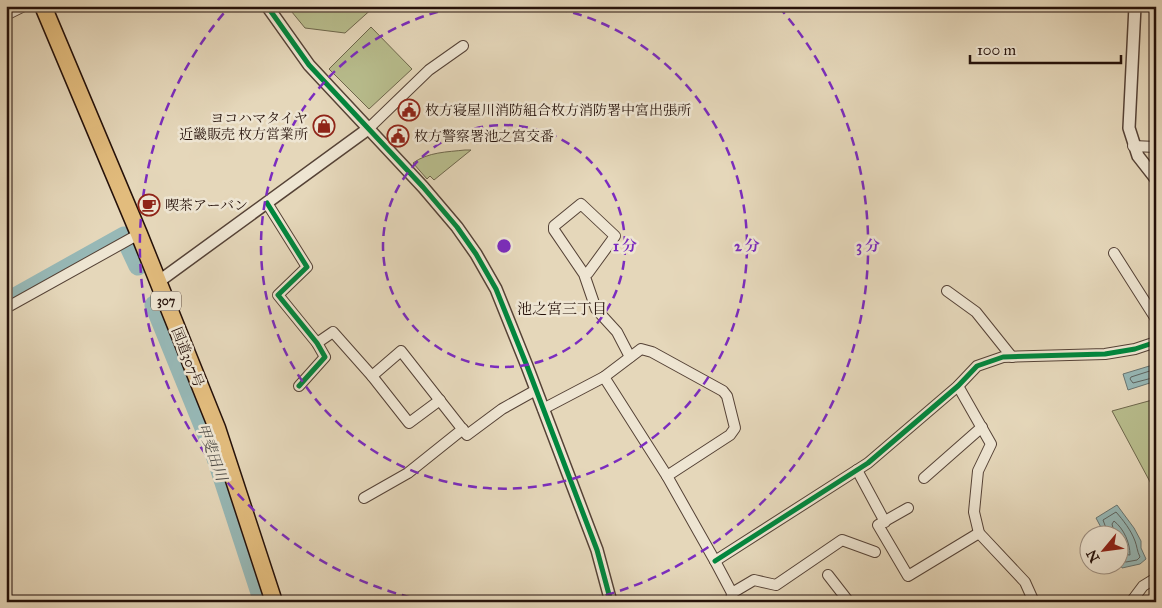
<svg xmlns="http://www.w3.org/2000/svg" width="1162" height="608" viewBox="0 0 1162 608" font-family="'IM FELL Great Primer','Noto Serif JP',serif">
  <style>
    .green { fill: #b8bd8d; stroke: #6e674c }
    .water { fill: #97b8b6; stroke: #697571 }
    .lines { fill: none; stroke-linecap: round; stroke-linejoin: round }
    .shore { stroke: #5e6460; stroke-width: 1 }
    .river { stroke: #97b8b6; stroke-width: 19 }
    .minor-casing { stroke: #554236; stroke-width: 12 }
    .tertiary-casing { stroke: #554236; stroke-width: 14 }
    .trunk-casing { stroke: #25110a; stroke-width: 19 }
    .minor { stroke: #eee5d2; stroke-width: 10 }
    .tertiary { stroke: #eee5d2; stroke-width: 11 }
    .trunk { stroke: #e2bc7d; stroke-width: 16 }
    .cycleway-casing { stroke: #eee5d2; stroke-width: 8 }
    .cycleway { stroke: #00873e; stroke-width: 5 }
    .ring { fill: none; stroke: #7b2cbf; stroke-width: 2.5; stroke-dasharray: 9 6 }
    .labels { text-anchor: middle; stroke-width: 5; stroke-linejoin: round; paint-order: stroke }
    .shield { fill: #eee5d2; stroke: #615146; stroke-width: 1 }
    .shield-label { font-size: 12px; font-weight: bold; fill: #25110a }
    .poi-label { font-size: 14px; fill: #25110a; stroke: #eee5d2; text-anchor: start }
    .street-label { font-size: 14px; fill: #25110a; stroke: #eee5d2 }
    .neighbourhood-label { font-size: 15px; fill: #25110a; stroke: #eee5d2 }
    .water-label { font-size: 15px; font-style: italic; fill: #4d4b46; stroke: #eee5d2 }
    .centre { fill: #7b2cbf; stroke: #eee5d2; stroke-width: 2.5 }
    .ring-label { font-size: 15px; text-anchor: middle; font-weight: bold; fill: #7b2cbf; stroke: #eee5d2; stroke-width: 5; stroke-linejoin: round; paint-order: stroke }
  </style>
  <rect width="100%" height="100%" fill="#e5d7ba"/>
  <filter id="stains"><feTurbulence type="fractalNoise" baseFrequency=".004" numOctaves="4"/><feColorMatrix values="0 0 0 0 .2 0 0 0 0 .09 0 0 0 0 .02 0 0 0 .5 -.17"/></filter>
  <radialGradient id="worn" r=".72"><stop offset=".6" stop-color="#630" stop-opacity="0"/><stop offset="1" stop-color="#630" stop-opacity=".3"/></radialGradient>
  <g class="green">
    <polygon points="287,6 375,6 345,33 305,28"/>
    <polygon points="371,27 412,69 369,109 329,69"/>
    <path d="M465,150H471L434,180L430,176L427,179L413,163C428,152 447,152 465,150Z"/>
    <polygon points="1156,399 1156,493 1112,411"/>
  </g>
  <g class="water">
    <polygon points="1156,364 1156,381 1128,390 1123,374"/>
    <polygon points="1117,505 1134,528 1141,541 1141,548 1146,559 1140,564 1122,568 1120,563 1120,536 1105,535 1096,518"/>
  </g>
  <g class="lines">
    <g class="shore">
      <polyline points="1156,369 1131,377 1130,379 1133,383 1156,377"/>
      <path d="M1109,536L1103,520L1116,512C1123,520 1131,530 1135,541C1137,546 1137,551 1140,557L1137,560L1126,562L1120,560"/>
      <path d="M1115,536L1112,524L1114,521C1124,529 1130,543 1130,555L1120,554"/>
    </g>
    <g class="river">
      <polyline points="6,302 124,236 138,266"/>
      <polyline points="154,305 215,455 263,602"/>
    </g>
    <g class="minor-casing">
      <g id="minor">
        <polyline points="6,15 24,6"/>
        <polyline points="368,129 429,70 463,46"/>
        <polyline points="1133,146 1156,147"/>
        <polyline points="267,203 307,267 278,295 317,343 325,357 299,386"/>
        <polyline points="1114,253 1156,319"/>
        <polyline points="584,274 588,273 615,236 581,204 554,226 554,230 584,274 596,309 617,332 630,357"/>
        <polyline points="947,291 976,312 1012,357"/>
        <polyline points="6,308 139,234"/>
        <polyline points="317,343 333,332 372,376 409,423 440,400"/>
        <polyline points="372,376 401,351 467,435 502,409 536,390"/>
        <polyline points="604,377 667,476 715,561 732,593 731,602"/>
        <polyline points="958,386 991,444 978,471 974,512 979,533 1025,582 1034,602"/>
        <polyline points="543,409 604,377 641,349 652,352 723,391 727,396 735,428 730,435 667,476"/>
        <polyline points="857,470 885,522"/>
        <polyline points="924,478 982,427"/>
        <polyline points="364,498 408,473 463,429"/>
        <polyline points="908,508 878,525 908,576 979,533"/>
        <polyline points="715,561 868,463 958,386 977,366 1003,357 1105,354 1135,349 1156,342"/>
        <polyline points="828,575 849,602"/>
        <polyline points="732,593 754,580 776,585 842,540 875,552"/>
        <polyline points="1131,602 1143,586 1156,578"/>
      </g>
    </g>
    <g class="tertiary-casing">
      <g id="tertiary">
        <polyline points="267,6 309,65 423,187 457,227 476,254 496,289 527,366 597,550 611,602"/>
        <polyline points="1135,6 1129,128 1138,156 1156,179"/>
        <polyline points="158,282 368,129"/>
      </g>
    </g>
    <g class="trunk-casing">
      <polyline id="trunk" points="43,6 139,234 217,428 274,602"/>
    </g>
    <use href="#minor" class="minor"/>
    <use href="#tertiary" class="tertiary"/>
    <use href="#trunk" class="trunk"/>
    <g class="cycleway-casing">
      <g id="cycleway">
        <polyline points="267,6 309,65 423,187 457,227 476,254 496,289 527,366 597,550 611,602"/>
        <polyline points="267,203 307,267 278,295 317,343 325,357 299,386"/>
        <polyline points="715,561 868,463 958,386 977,366 1003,357 1105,354 1135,349 1156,342"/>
      </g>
    </g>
    <use href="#cycleway" class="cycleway"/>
  </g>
  <g class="ring">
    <circle cx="504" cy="246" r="121"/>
    <path d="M544 6A243 243 0 1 1 464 6"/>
    <path d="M425 601A364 364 0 0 1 229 7M779 7A364 364 0 0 1 583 601"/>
  </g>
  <defs>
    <g id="civic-ring" transform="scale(1.125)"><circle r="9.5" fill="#eee5d2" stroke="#8f2418" stroke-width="1.5"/><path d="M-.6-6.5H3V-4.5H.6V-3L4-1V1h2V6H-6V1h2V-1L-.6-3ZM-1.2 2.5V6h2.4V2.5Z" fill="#8f2418"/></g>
    <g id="shop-ring" transform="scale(1.125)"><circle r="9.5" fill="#eee5d2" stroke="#8f2418" stroke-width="1.5"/><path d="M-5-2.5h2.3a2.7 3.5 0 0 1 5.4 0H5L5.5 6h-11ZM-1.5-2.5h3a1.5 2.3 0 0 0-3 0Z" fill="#8f2418"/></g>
    <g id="cafe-ring" transform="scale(1.125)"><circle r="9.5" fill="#eee5d2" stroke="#8f2418" stroke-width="1.5"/><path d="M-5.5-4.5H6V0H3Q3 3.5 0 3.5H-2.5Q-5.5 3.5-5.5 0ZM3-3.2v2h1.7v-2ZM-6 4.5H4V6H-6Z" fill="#8f2418"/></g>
  </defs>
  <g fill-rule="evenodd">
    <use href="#civic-ring" x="409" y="110"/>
    <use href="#shop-ring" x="324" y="126"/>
    <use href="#civic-ring" x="398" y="136"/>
    <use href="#cafe-ring" x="149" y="205"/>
  </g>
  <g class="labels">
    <rect class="shield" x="151" y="291.5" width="30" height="19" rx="4"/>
    <g class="shield-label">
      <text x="166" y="305">307</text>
    </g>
    <g class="poi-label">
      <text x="425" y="115">枚方寝屋川消防組合枚方消防署中宮出張所</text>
      <text x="308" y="123" text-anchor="end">ヨコハマタイヤ<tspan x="308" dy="16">近畿販売 枚方営業所</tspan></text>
      <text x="414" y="141">枚方警察署池之宮交番</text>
      <text x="165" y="210">喫茶アーバン</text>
    </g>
    <g class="street-label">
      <text transform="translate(188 357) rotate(68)" y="5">国道307号</text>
    </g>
    <g class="neighbourhood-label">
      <text x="562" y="314">池之宮三丁目</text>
    </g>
    <g class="water-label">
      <text transform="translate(212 452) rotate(70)" y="5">甲斐田川</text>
    </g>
  </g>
  <circle cx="504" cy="246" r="8" class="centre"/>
  <g class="ring-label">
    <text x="625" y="251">1 分</text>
    <text x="747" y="251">2 分</text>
    <text x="868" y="251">3 分</text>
  </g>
  <rect width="1162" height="608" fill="none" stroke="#e5d7ba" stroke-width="25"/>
  <rect x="8" y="8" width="1147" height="593" fill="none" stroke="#25110a" stroke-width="2.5"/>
  <rect x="12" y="12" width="1137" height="583" fill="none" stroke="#25110a"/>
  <g transform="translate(1104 550) rotate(241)"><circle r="24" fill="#eee5d2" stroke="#9e9082"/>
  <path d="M0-4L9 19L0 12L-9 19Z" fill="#8f2418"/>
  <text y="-8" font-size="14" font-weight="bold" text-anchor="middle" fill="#25110a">N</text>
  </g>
  <path d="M970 55v8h151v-8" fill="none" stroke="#25110a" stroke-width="2.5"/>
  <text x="977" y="55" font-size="15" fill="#25110a" stroke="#eee5d2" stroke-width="4" paint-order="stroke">100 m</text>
  <rect width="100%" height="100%" filter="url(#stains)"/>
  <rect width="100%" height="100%" fill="url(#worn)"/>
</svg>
